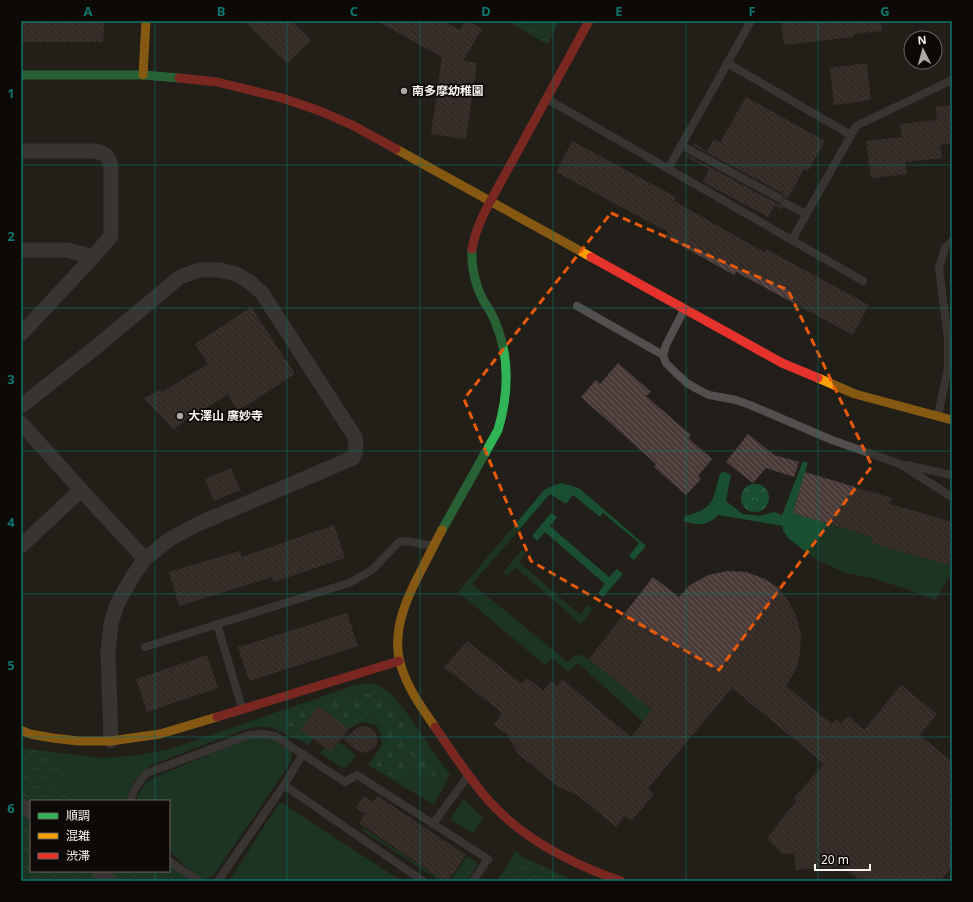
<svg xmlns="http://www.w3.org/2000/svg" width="973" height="902" viewBox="0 0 973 902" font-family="'Noto Sans','Noto Sans JP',sans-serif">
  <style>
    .green { fill: #1a4e30 }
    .forest { fill: url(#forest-firs) }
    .park { fill: url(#park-crowns) }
    .building { fill: url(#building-back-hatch) }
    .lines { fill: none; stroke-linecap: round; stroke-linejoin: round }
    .lane { stroke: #524f4e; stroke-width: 8 }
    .street { stroke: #524f4e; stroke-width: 15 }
    .fast { stroke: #30b455; stroke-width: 9 }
    .slow { stroke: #ff9f0a; stroke-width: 9 }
    .jam { stroke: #e5322d; stroke-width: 9 }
    .marked { fill: none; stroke: #e8590c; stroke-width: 3; stroke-dasharray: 8 5; stroke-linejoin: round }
    .grid { fill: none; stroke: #0f766e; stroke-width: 1; stroke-opacity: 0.55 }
    .poi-dot { fill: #aca9a3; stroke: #0c0906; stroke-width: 1.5 }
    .labels { text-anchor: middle; stroke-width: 3.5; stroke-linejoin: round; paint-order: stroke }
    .poi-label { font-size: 12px; font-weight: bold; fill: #f7f3ed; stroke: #0c0906; text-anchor: start }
    .neatline { fill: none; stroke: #0f766e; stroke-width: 1.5 }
    .grid-label { font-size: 13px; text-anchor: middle; font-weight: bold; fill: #0f766e }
  </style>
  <defs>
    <pattern id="forest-firs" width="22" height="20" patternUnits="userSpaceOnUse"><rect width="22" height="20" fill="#185533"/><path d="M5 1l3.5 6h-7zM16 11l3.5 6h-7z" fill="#3a6e51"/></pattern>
    <pattern id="park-crowns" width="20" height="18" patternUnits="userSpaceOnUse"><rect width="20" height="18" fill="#1a4e30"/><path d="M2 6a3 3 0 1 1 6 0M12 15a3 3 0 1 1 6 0" fill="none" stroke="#3c684e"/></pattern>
    <pattern id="building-back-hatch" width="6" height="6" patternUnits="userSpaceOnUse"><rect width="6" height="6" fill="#4b3b38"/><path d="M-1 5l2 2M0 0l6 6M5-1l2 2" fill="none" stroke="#665855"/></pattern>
  </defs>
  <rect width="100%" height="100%" fill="#221f1a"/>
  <g class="green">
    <path d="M803,461L808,463L793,513L873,537L872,543L949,565L952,572L935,600L907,589L872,578L846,573L815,559L788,538L783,530V526L718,515C708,526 698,526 684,521L685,516C695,514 709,509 713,498C717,489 717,479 722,471L731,475L726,501L743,514L760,516L774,512L782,515Z"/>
    <polygon points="561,483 579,488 646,546 634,560 629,556 639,543 603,513 600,517 573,495 566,504 550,494 472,584 568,662 575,655 580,655 589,659 652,710 643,722 578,663 568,672 552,658 545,665 458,592 545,489"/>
    <polygon points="551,513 557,517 550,526 609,577 617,569 623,574 603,597 598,593 605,584 545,532 537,541 532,536"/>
    <polygon points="522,550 526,553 519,562 580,615 588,605 593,609 581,624 515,567 507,576 503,572"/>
    <polygon points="367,683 379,685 392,694 403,708 450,775 434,805 368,765 382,744 381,734 376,725 362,722 348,729 313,739 309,745 270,727 257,727 243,730 151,765 134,781 130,788 126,801 80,801 58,787 60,753 100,758 132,756 170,749 356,685"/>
    <polygon points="262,736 271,738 291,751 292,758 289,765 213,876 207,879 198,878 169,851 169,801 136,801 138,794 146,782 158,776 249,738"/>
    <polygon points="339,742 356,755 348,766 345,768 341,767 320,753 324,747 331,752"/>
    <polygon points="464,799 483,818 473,833 450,819"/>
    <polygon points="280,802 402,881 229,881"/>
    <polygon points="362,827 443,881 440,881 362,830"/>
    <polygon points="516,851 522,857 507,881 497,881"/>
    <polygon points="467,856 476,862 477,865 467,881 450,881"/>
    <polygon points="169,863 194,881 177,881 162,871 169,871"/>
  </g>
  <path class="forest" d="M367,694L384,700L394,711L433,767L436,775L430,776L426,773L419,774L414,765L412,755L403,753L402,764L406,769L407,773L403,777L397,779L385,772V767L378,766L374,763V759L380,752L384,743L388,742L383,730L384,725L378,721L376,715L370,711C366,714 366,716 366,721L357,722L350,726L320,706L308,716L297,727L286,725L283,727L276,726L281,719L340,698Z"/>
  <g class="park">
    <polygon points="507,21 560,21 547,44"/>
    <circle cx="755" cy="498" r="14"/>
    <polygon points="21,748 60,753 58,787 80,801 31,801 31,871 162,871 177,881 21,881"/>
    <polygon points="522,857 575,881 507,881"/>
  </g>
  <g class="building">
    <polygon points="23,21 104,21 103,42 23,42"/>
    <polygon points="244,21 291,21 311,40 287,64"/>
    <polygon points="377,21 443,21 460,30 466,21 468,21 482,29 463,61 477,63 466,139 431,134 442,57"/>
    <polygon points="781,21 881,21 882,31 853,34 853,37 784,45"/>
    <polygon points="867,63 871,100 834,105 830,68"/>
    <polygon points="746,97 825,141 808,171 804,169 788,198 784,198 782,193 693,145 694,143 707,152 714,139 720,143"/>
    <polygon points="952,105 952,143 940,145 942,158 905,162 907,174 871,178 866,141 902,137 900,124 937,120 936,107"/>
    <polygon points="572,141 676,197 674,201 764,252 766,249 869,305 853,335 736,272 734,275 666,237 668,232 556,172"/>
    <polygon points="687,155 776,203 780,203 783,208 781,210 775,205 768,217 703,182 709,169 686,156"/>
    <polygon points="251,307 295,374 238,411 228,395 185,420 174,430 144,398 160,390 162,392 208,364 195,344"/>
    <polygon points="618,363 651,392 646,396 691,435 688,438 712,459 698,476 701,479 686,495 654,467 656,464 581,397 596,380 600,384"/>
    <polygon points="748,434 774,455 799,462 794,477 766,468 753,483 726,462"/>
    <polygon points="231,468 240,490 214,501 205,479"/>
    <polygon points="805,472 892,498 890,504 952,522 952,554 949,565 871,543 873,537 793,513"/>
    <polygon points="334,525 345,558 274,582 272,577 179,606 169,572 240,551 242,557"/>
    <polygon points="728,571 746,572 763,578 780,589 790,604 797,618 801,635 800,652 797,667 786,686 832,724 836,719 841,723 848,716 864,730 901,685 937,714 920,735 952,762 952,866 941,881 860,881 842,866 796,870 794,853 783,854 767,838 796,801 794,798 824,764 732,688 648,788 654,794 631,821 625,816 616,827 576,794 560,788 518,754 507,734 494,725 502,713 444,667 467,641 522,684 527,678 543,690 552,681 558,686 562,679 631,737 652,710 589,659 653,577 679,597 690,585 708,575"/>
    <polygon points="347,613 358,646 249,681 238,647"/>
    <polygon points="207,655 218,688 147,712 136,679"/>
    <polygon points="318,706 349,729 331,752 301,730"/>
    <polygon points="363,726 368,727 372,729 375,732 377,739 377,744 374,748 370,751 365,753 356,750 343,739 359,727"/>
    <polygon points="364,796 373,802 378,796 466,855 448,881 444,881 359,823 365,814 356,808"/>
  </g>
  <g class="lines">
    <g class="lane">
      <polyline points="727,63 851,135"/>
      <polyline points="547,99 863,281"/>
      <polyline points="681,145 779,198"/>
      <polyline points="668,169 751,21"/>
      <polyline points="785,203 806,214"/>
      <polyline points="792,240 856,126 952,80"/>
      <polyline points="577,306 663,355"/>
      <polyline points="684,310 666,345 663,355 666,363 676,373 687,383 697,389 709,395 736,400 750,405 832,440 900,464 952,497"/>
      <polyline points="938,416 948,367 948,340 939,268 945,248 952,241"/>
      <polyline points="906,465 952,475"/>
      <polyline points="217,624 242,708"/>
      <polyline points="145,647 349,583 372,570 399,542 406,541 433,546"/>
      <polyline points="284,785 423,881"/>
      <path d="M131,801C132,790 140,781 147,773L249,735L263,734L275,736L345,782L357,775L488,859L473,881"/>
      <polyline points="433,824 468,776"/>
      <polyline points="169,861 199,881"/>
      <polyline points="218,881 284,785 303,754"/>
    </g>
    <g class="street">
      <path d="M21,151H94C106,153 108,155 111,167V236L93,257L21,334"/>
      <polyline points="21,250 67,250 93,257"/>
      <path d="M21,406L95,348L180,277L199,270H220L236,274L251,283L262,293L355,437C356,445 357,451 353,458L198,524L170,539L145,559L133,576L123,593L116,607L111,624L108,651L111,741"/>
      <polyline points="21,423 81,490 145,559"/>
      <polyline points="21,546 81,490"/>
      <polyline points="21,805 31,812"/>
      <polyline points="99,871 109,881"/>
    </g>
    <g class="fast">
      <polyline points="21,75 143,75 179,78"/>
      <path d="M442,530L498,430C509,393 510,355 494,319C491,312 487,306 483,300C475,284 471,267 472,249"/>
    </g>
    <g class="slow">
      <polyline points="143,75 146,21"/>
      <polyline points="396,149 591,257"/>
      <polyline points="818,378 855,394 952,420"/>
      <path d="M435,727C422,708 408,689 401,666C390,631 408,595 424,565C430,553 436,541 442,530"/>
      <polyline points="21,730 30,734 53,738 78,741 111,741 160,734 217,717"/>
    </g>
    <g class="jam">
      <polyline points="179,78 217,82 282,98 320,111 352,125 396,149"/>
      <path d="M472,249C477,220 495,194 508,169C535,119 562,70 589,21"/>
      <polyline points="591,257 782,363 818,378"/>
      <polyline points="217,717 399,661"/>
      <path d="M435,727C452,752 469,778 489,801C524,840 572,864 621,881"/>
    </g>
  </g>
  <path d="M0 0H973V902H0ZM611,213L788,290L872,466L719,670L531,561L464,399Z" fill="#221f1a" fill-opacity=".55" fill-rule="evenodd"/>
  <path class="marked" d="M611,213L788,290L872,466L719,670L531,561L464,399Z"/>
  <path class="grid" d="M155,21V801M287,21V881M420,21V881M553,21V881M686,21V881M818,21V881M21,165H952M21,308H952M21,451H952M21,594H952M21,737H952M155,871V881"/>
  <g class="poi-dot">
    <circle cx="404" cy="91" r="4"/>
    <circle cx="180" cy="416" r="4"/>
  </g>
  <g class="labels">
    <g class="poi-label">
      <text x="412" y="95">南多摩幼稚園</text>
      <text x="188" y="420">大澤山 廣妙寺</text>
    </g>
  </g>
  <rect width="973" height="902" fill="none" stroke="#0c0906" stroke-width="44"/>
  <rect x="30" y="800" width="140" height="72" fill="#0c0906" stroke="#6a6762"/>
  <rect x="38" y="813" width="20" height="6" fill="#30b455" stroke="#6a6762"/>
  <text x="66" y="820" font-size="12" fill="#f7f3ed">順調</text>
  <rect x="38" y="833" width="20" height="6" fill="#ff9f0a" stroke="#6a6762"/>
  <text x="66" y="840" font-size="12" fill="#f7f3ed">混雑</text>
  <rect x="38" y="853" width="20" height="6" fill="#e5322d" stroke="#6a6762"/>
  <text x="66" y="860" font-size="12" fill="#f7f3ed">渋滞</text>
  <g transform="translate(923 50) rotate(354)"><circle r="19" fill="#0c0906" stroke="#6a6762"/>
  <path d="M0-3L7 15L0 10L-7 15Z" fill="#aca9a3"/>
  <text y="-6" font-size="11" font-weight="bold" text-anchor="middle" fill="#f7f3ed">N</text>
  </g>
  <path d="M815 864v6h55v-6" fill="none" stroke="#f7f3ed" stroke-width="2"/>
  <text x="821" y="864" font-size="12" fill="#f7f3ed" stroke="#0c0906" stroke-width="3" paint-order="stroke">20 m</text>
  <rect x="22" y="22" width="929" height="858" class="neatline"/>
  <g class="grid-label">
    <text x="88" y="16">A</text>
    <text x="221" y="16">B</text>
    <text x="354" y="16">C</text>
    <text x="486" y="16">D</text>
    <text x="619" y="16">E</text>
    <text x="752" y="16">F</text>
    <text x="885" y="16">G</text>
    <text x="11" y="98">1</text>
    <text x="11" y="241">2</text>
    <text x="11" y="384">3</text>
    <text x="11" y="527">4</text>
    <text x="11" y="670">5</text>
    <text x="11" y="813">6</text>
  </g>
</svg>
